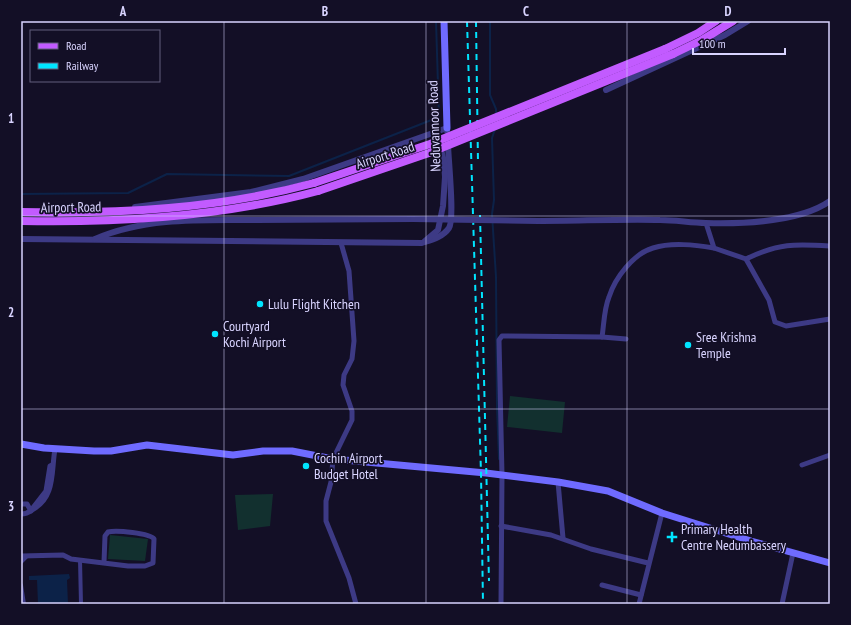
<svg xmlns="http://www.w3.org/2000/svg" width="851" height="625" viewBox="0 0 851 625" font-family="'PT Sans Narrow',sans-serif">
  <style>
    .green { fill: #12302f }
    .water { fill: #0c2248 }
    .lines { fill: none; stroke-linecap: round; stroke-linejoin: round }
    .stream { stroke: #0c2248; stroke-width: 2 }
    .pedestrian { stroke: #3d3a85; stroke-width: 4 }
    .minor { stroke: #3d3a85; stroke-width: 5 }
    .tertiary { stroke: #3d3a85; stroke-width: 6 }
    .secondary { stroke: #6f6bff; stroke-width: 7 }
    .primary { stroke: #c25bff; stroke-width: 8 }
    .rail { stroke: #00e5ff; stroke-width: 2; stroke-dasharray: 6 5; stroke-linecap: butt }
    .tertiary-bridge { stroke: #3d3a85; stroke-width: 6 }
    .primary-bridge { stroke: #c25bff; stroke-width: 8 }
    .grid { fill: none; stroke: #d9d4ff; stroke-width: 1; stroke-opacity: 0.55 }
    .poi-dot { fill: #00e5ff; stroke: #130f26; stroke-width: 1.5 }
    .labels { text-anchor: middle; stroke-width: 3.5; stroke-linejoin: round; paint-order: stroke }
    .street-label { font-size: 14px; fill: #d9d4ff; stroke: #130f26 }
    .poi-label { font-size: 14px; fill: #d9d4ff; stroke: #130f26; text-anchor: start }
    .neatline { fill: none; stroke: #d9d4ff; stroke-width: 1.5 }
    .grid-label { font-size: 13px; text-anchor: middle; font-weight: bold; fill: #d9d4ff }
  </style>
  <rect width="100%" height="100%" fill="#130f26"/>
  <g class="green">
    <polygon points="510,396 565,402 562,433 507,427"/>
    <polygon points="273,494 270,526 238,530 235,495"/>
    <polygon points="110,535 148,539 145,561 108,559"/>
  </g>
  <polygon class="water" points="69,574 70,578 67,580 68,604 38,604 37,580 29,580 29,576"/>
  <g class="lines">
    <g class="stream">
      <polyline points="490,21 490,95 496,109 496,114"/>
      <polyline points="495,129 492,138 494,200 492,214 496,277 497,407 499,459"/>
      <polyline points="21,194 128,193 167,174 289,176 439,117 436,21"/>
    </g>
    <g class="pedestrian">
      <polyline points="80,560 81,604"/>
      <polyline points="21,562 27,556"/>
      <polyline points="21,585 24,604"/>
    </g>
    <g class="minor">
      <polyline points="706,223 714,248 746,259 769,300 775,322 786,326 830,319"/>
      <polyline points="341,243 349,271 354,341 352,359 344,375 343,385 352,411 352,420 333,459 331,482 326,501 326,521 349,578 356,604"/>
      <path d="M746,259C779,243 795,244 830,246"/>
      <path d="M602,337C604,324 604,309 609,297C615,278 633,254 653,248C672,242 695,245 714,248"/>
      <polyline points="802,465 830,455"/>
      <polyline points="558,482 563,538"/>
      <polyline points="21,504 27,504 31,511"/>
      <polyline points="32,509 46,491 50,466 52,465"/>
      <path d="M21,514C25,514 28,513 32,510C56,497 51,471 55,449"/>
      <polyline points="501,526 551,535 591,549 648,563"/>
      <path d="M21,556L63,555L71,559L128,566H145L153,563L154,539C150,533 116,530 108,532L105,536L104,562"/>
      <polyline points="602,585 641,595"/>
      <polyline points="501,604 502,475 499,340 502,336 602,337 626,339"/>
      <polyline points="639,604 662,513"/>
      <polyline points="782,604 793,553"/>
    </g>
    <g class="tertiary">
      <polyline points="606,90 725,35 748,21"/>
      <polyline points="135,207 251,192 303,179 447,128 447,131"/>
      <path d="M538,221C579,221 620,219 660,220C676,220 691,223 706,223C742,224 800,222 830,201"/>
      <path d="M21,239L422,243C431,240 443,237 449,228C455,219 448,157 448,143"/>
      <path d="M95,239C145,217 204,220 257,220C309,220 361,219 413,219"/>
      <polyline points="425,241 438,230 443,206 445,177 444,162 440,145"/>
    </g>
    <g class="secondary">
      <polyline points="444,21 447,128"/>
      <polyline points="21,444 44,448 94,451 111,451 147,445 233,455 263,451 292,451 333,459 486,473 558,482 608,491 662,513 751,541 830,563"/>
    </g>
    <g class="primary">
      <polyline points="665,49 698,33 716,21"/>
      <polyline points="673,54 702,40 733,21"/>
      <path d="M21,212C119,214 219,209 314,183"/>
      <path d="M21,221C121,223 222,217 318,191"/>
    </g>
    <g class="rail">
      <polyline points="467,21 481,473 483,604"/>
      <polyline points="476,21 478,163"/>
      <polyline points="480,215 489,581"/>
    </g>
    <polyline class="tertiary-bridge" points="413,219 538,221"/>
    <g class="primary-bridge">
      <polyline points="314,183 430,144 665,49"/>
      <polyline points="318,191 429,153 673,54"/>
    </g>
  </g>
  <path class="grid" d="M224,21V604M426,21V604M627,21V604M21,216H830M21,409H830"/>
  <g class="poi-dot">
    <circle cx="260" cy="304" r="4"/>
    <circle cx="215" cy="334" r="4"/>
    <circle cx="688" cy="345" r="4"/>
    <circle cx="306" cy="466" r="4"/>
    <path d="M670 531h4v4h4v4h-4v4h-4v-4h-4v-4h4z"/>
  </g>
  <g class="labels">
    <g class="street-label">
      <text transform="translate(434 126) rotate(-92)" y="5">Neduvannoor Road</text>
      <text transform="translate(385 155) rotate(-18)" y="5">Airport Road</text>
      <text transform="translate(71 207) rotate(-1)" y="5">Airport Road</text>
    </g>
    <g class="poi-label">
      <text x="268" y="309">Lulu Flight Kitchen</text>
      <text x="223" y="331">Courtyard<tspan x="223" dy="16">Kochi Airport</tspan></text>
      <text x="696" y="342">Sree Krishna<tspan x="696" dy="16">Temple</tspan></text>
      <text x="314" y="463">Cochin Airport<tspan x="314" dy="16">Budget Hotel</tspan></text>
      <text x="681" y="534">Primary Health<tspan x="681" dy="16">Centre Nedumbassery</tspan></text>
    </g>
  </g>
  <rect width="851" height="625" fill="none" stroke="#130f26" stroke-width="44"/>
  <rect x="30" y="30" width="130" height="52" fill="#130f26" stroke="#625e7d"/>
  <rect x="38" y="43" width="20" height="6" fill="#c25bff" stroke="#625e7d"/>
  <text x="66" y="50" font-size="12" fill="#d9d4ff">Road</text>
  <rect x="38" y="63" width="20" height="6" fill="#00e5ff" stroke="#625e7d"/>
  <text x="66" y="70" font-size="12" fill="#d9d4ff">Railway</text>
  <path d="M693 48v6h92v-6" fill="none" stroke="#d9d4ff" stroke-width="2"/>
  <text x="699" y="48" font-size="12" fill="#d9d4ff" stroke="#130f26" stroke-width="3" paint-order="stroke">100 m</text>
  <rect x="22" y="22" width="807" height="581" class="neatline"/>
  <g class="grid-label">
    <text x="123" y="16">A</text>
    <text x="325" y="16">B</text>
    <text x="526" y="16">C</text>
    <text x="728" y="16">D</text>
    <text x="11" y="123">1</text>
    <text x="11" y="317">2</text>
    <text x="11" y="511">3</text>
  </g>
</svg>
